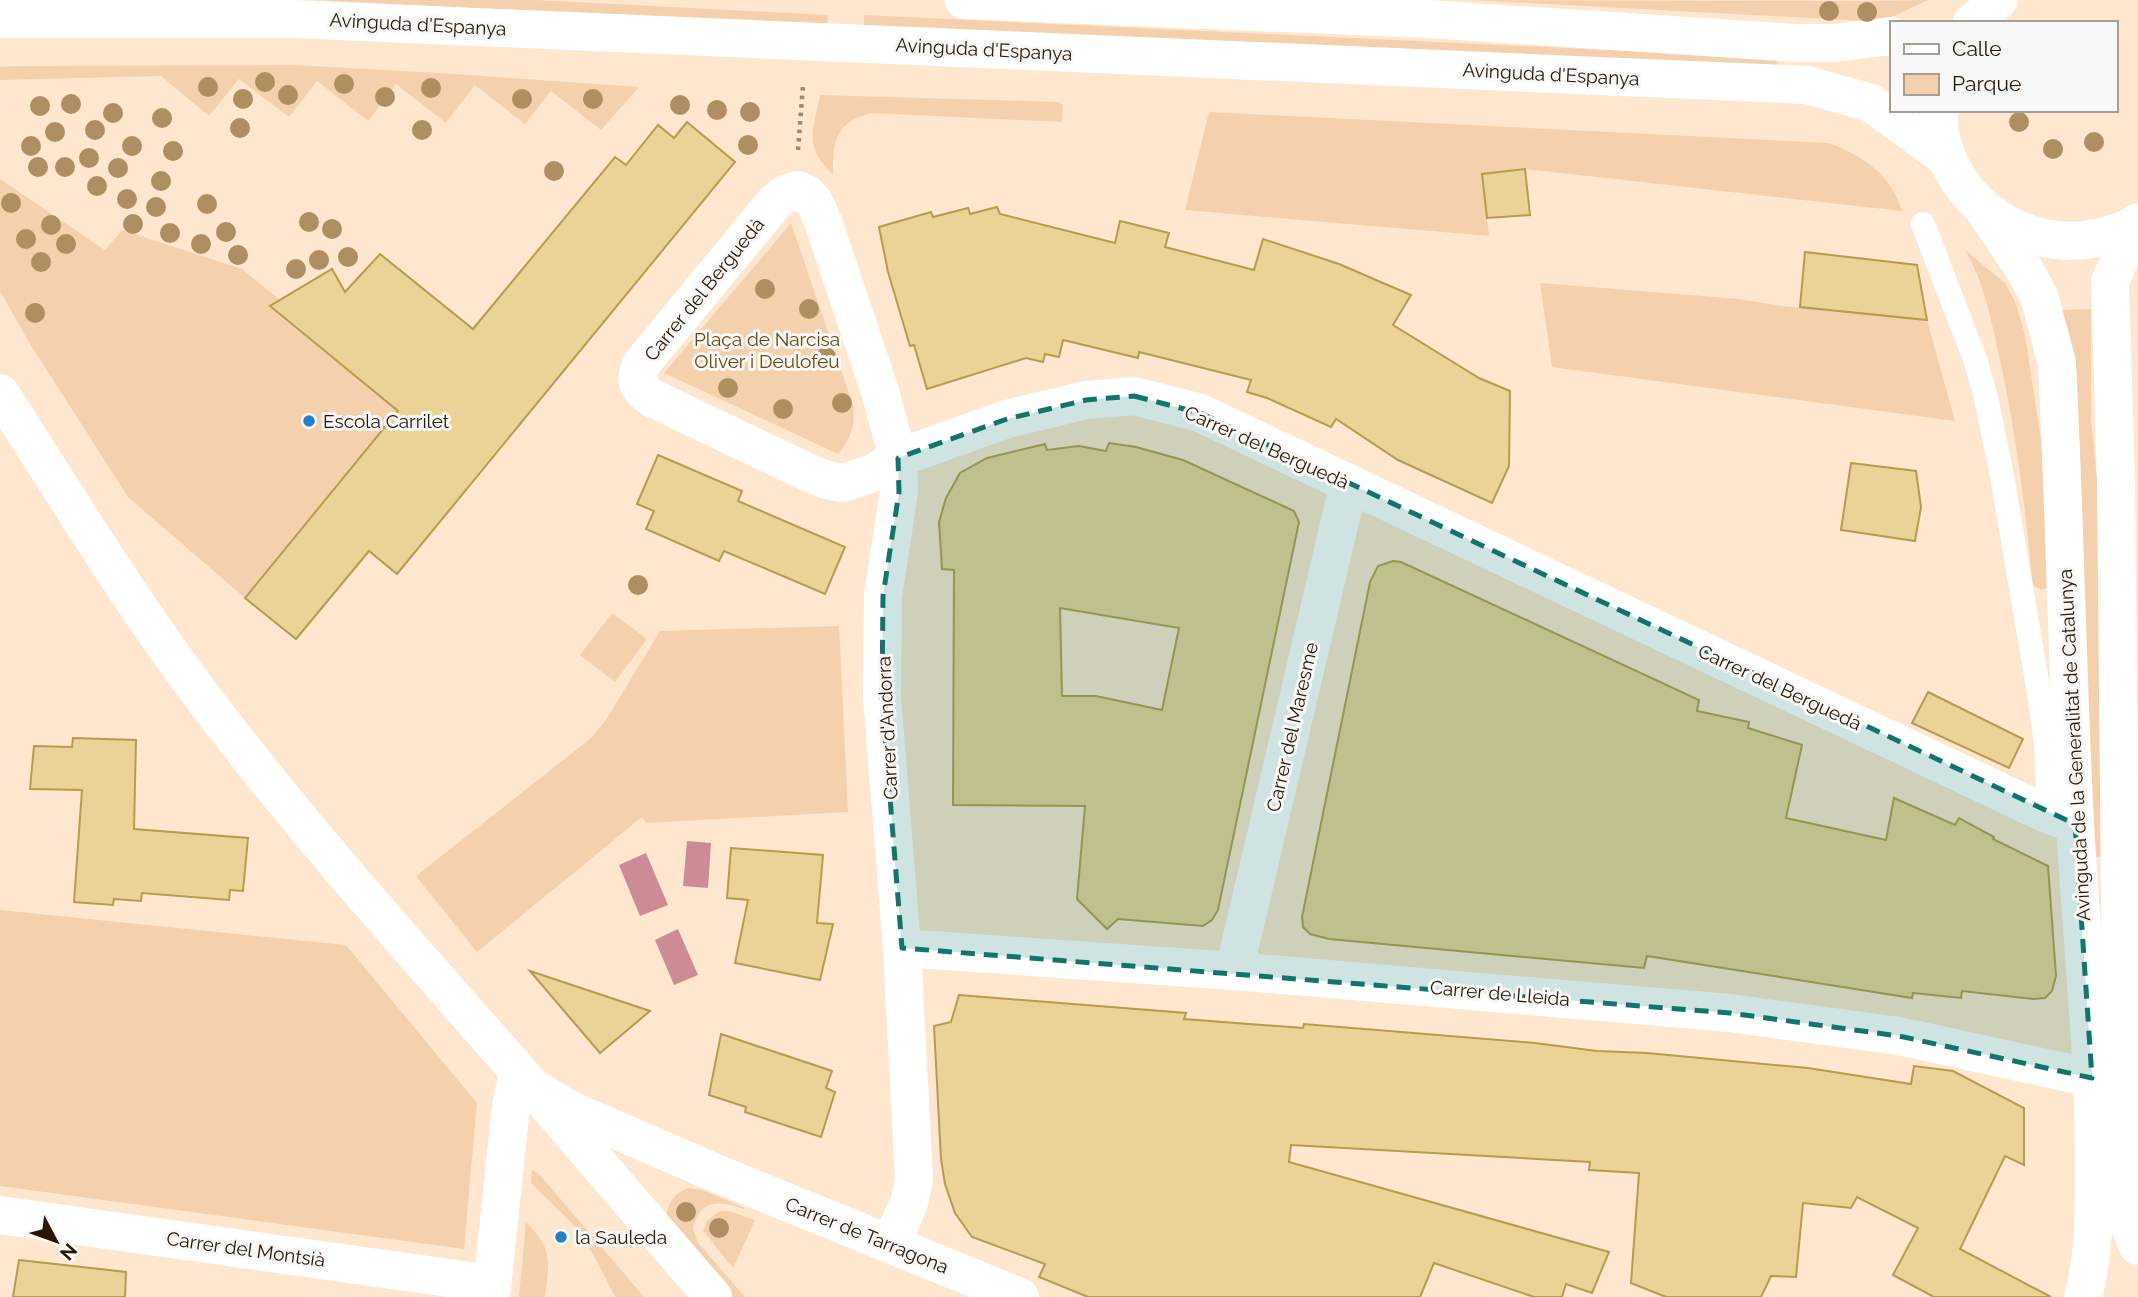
<svg xmlns="http://www.w3.org/2000/svg" width="2138" height="1297" viewBox="0 0 2138 1297" font-family="Raleway,sans-serif">
  <style>
    .green { fill: #f4d1ac }
    .water { fill: #cd8b96 }
    .building { fill: #ebd397; stroke: #b89b4b; stroke-width: 2; fill-rule: evenodd }
    .lines { fill: none; stroke-linecap: round; stroke-linejoin: round }
    .path { stroke: #9d8770; stroke-width: 4.5; stroke-dasharray: 3.5 5; stroke-linecap: butt }
    .service { stroke: #fff; stroke-width: 24 }
    .minor { stroke: #fff; stroke-width: 38 }
    .tertiary { stroke: #fff; stroke-width: 38 }
    .secondary { stroke: #fff; stroke-width: 38 }
    .tree { fill: #af8e62 }
    .marked { fill: #0f766e; fill-opacity: 0.2; stroke: #0f766e; stroke-width: 5; stroke-dasharray: 14 9; stroke-linejoin: round }
    .poi-dot { fill: #247fcc; stroke: #f8f8f8; stroke-width: 2.5 }
    .labels { text-anchor: middle; stroke-width: 6; stroke-linejoin: round; paint-order: stroke }
    .street-label { font-size: 19px; fill: #2a1500; stroke: #f8f8f8 }
    .park-label { font-size: 19px; fill: #6f460a; stroke: #f8f8f8 }
    .poi-label { font-size: 19px; fill: #2a1500; stroke: #f8f8f8; text-anchor: start }
  </style>
  <rect width="100%" height="100%" fill="#fee7ce"/>
  <g class="green">
    <polygon points="313,0 537,0 828,15 827,26"/>
    <polygon points="1472,0 1864,1 1928,0 1894,16 1865,21"/>
    <polygon points="864,15 1777,58 1776,70 864,28"/>
    <polygon points="295,65 455,74 639,87 601,130 551,91 525,124 475,85 446,123 396,84 368,121 317,81 289,117 239,79 209,116 161,76 0,80 0,67 14,66"/>
    <path d="M820,95L1059,102L1063,105L1062,122L870,113C834,124 833,141 833,175C803,145 813,133 820,95Z"/>
    <path d="M1209,112L1829,143C1863,156 1892,175 1902,211L1525,169L1482,174L1489,236L1185,210Z"/>
    <polygon points="0,179 105,250 122,230 242,269 280,300 270,306 398,411 245,598 128,497 30,344 0,291"/>
    <path d="M791,223L853,405C856,424 851,439 838,454L664,373Z"/>
    <path d="M1965,250L2005,283L2015,301L2025,335L2041,440L2049,578V587L2041,590L2034,586L2032,579C2025,502 2015,427 1998,351C1990,316 1984,282 1965,250Z"/>
    <polygon points="1540,283 1740,299 1782,306 1927,320 1955,421 1552,367"/>
    <polygon points="2091,309 2091,419 2100,509 2106,856 2093,857 2062,310"/>
    <polygon points="612,613 647,639 615,682 580,655"/>
    <polygon points="839,626 848,812 646,823 642,817 477,952 416,876 590,739 606,720 660,631"/>
    <polygon points="0,910 346,945 477,1103 464,1249 0,1186"/>
    <polygon points="532,1170 540,1175 644,1297 615,1297 596,1259 571,1222 531,1183"/>
    <path d="M688,1188L702,1190L745,1208L744,1209C720,1200 699,1199 693,1229L698,1243L745,1297H728L666,1217C669,1203 673,1194 688,1188Z"/>
    <polygon points="720,1211 729,1211 755,1220 733,1268 703,1231 707,1221"/>
    <path d="M526,1222C554,1251 549,1260 545,1297H519Z"/>
  </g>
  <g class="water">
    <polygon points="687,841 711,843 708,888 683,886"/>
    <polygon points="646,853 668,905 640,916 619,865"/>
    <polygon points="678,929 698,975 674,985 655,940"/>
  </g>
  <g class="building">
    <polygon points="687,122 735,162 397,574 369,551 296,639 245,598 398,411 270,306 332,269 345,292 380,254 473,329 615,157 626,165 658,125 674,138"/>
    <polygon points="1525,169 1530,215 1487,218 1482,174"/>
    <polygon points="997,207 1000,214 1115,243 1120,221 1169,233 1165,247 1254,270 1263,239 1339,264 1411,295 1393,325 1479,378 1510,391 1509,466 1492,503 1398,460 1336,419 1331,427 1267,398 1247,392 1251,380 1139,352 1138,358 1063,340 1059,357 1045,354 1043,362 1026,358 927,389 914,345 910,346 888,272 879,227 931,212 933,217 968,208 970,214"/>
    <polygon points="1805,252 1917,265 1927,320 1800,307"/>
    <path d="M1109,443L1136,447L1183,460L1294,511L1299,522L1218,910L1212,920L1203,926L1118,919L1107,929L1077,899L1085,806L953,805L954,570L942,569L939,522L946,498L960,473L987,458L1045,444L1047,450L1079,446L1106,451ZM1060,608L1179,628L1162,710L1096,696H1062Z"/>
    <polygon points="658,455 742,491 738,501 845,547 825,594 724,551 719,561 646,529 654,511 637,504"/>
    <polygon points="1851,463 1916,471 1921,507 1915,541 1841,530"/>
    <polygon points="1393,561 1401,562 1699,700 1697,711 1749,722 1748,728 1802,745 1786,818 1886,840 1894,798 1955,825 1959,818 1994,837 1993,839 2048,866 2056,976 2052,991 2045,998 2033,999 1962,991 1961,998 1913,993 1912,998 1647,956 1644,968 1329,939 1310,934 1303,927 1302,917 1370,582 1378,566"/>
    <polygon points="1928,692 2023,739 2009,768 1912,723"/>
    <polygon points="73,738 136,740 134,829 248,838 243,891 230,890 229,900 142,893 141,901 114,899 113,905 74,902 82,790 30,789 34,746 72,747"/>
    <polygon points="731,848 823,855 817,923 833,924 820,980 735,963 748,900 727,898"/>
    <polygon points="530,971 650,1011 600,1053"/>
    <polygon points="959,995 1186,1013 1184,1019 1303,1028 1304,1024 1535,1043 1597,1051 1647,1053 1808,1068 1911,1084 1914,1066 1953,1071 2024,1108 2024,1165 2005,1156 1960,1249 2051,1297 1934,1297 1893,1275 1918,1228 1857,1197 1851,1208 1803,1203 1796,1277 1771,1276 1761,1297 1666,1297 1631,1283 1639,1173 1589,1170 1590,1162 1291,1145 1289,1162 1609,1252 1592,1293 1566,1284 1562,1297 1534,1297 1434,1263 1420,1297 1088,1297 1039,1277 1045,1264 972,1237 955,1213 945,1184 941,1159 934,1026 951,1022"/>
    <polygon points="721,1034 832,1071 826,1088 835,1092 821,1137 745,1112 746,1107 709,1095"/>
    <polygon points="19,1260 126,1272 125,1297 13,1297"/>
  </g>
  <g class="lines">
    <polyline class="path" points="798,150 803,85"/>
    <polyline class="service" points="1923,224 1976,362 1986,398 2002,476 2039,693 2046,743 2049,815"/>
    <g class="minor">
      <polyline points="902,948 1234,971 1730,1013 1899,1036 2092,1078"/>
      <polyline points="1234,971 1349,483"/>
      <polyline points="537,1090 568,1109 713,1172 1020,1297"/>
      <polyline points="0,1215 492,1284"/>
      <path d="M891,1244L909,1203L914,1180L902,948L882,697L883,596L899,492L898,458L880,391L822,219L814,202L807,194L798,190L787,193L775,202L643,362C633,380 636,386 652,398L805,471L827,480L843,483L873,473L898,458L1007,419L1086,400L1134,396L1200,413L2049,815L2075,824"/>
      <polyline points="491,1297 511,1106 518,1072"/>
    </g>
    <g class="tertiary">
      <path d="M1985,211L2023,267L2039,296L2057,363C2065,516 2067,669 2075,823C2081,935 2094,1048 2094,1160C2094,1206 2095,1253 2083,1297"/>
      <polyline points="2138,229 2122,253 2110,282 2116,482 2123,1209 2138,1246"/>
      <path d="M0,393C64,492 125,593 195,687C296,822 409,947 520,1073C585,1148 649,1223 713,1297"/>
    </g>
    <g class="secondary">
      <polyline points="964,0 1427,19 1795,43 1834,43 1891,36"/>
      <polyline points="0,19 294,19 1807,85 1871,103 1948,159"/>
      <polyline points="1972,23 1999,0"/>
      <path d="M1939,110C1936,191 2015,252 2092,239C2108,236 2125,231 2138,222"/>
    </g>
  </g>
  <g class="tree">
    <circle cx="1829" cy="11" r="10"/>
    <circle cx="1867" cy="12" r="10"/>
    <circle cx="265" cy="82" r="10"/>
    <circle cx="344" cy="84" r="10"/>
    <circle cx="208" cy="87" r="10"/>
    <circle cx="431" cy="88" r="10"/>
    <circle cx="288" cy="95" r="10"/>
    <circle cx="385" cy="97" r="10"/>
    <circle cx="243" cy="99" r="10"/>
    <circle cx="522" cy="99" r="10"/>
    <circle cx="593" cy="99" r="10"/>
    <circle cx="71" cy="104" r="10"/>
    <circle cx="680" cy="105" r="10"/>
    <circle cx="40" cy="106" r="10"/>
    <circle cx="717" cy="110" r="10"/>
    <circle cx="750" cy="112" r="10"/>
    <circle cx="113" cy="113" r="10"/>
    <circle cx="162" cy="118" r="10"/>
    <circle cx="2019" cy="122" r="10"/>
    <circle cx="240" cy="128" r="10"/>
    <circle cx="95" cy="130" r="10"/>
    <circle cx="422" cy="130" r="10"/>
    <circle cx="55" cy="132" r="10"/>
    <circle cx="2094" cy="142" r="10"/>
    <circle cx="748" cy="145" r="10"/>
    <circle cx="31" cy="146" r="10"/>
    <circle cx="132" cy="146" r="10"/>
    <circle cx="2053" cy="149" r="10"/>
    <circle cx="173" cy="151" r="10"/>
    <circle cx="89" cy="158" r="10"/>
    <circle cx="38" cy="167" r="10"/>
    <circle cx="65" cy="167" r="10"/>
    <circle cx="118" cy="168" r="10"/>
    <circle cx="554" cy="171" r="10"/>
    <circle cx="161" cy="181" r="10"/>
    <circle cx="97" cy="186" r="10"/>
    <circle cx="127" cy="199" r="10"/>
    <circle cx="11" cy="203" r="10"/>
    <circle cx="207" cy="204" r="10"/>
    <circle cx="156" cy="207" r="10"/>
    <circle cx="309" cy="222" r="10"/>
    <circle cx="133" cy="224" r="10"/>
    <circle cx="51" cy="225" r="10"/>
    <circle cx="332" cy="229" r="10"/>
    <circle cx="226" cy="232" r="10"/>
    <circle cx="170" cy="233" r="10"/>
    <circle cx="26" cy="239" r="10"/>
    <circle cx="66" cy="244" r="10"/>
    <circle cx="201" cy="244" r="10"/>
    <circle cx="238" cy="255" r="10"/>
    <circle cx="348" cy="257" r="10"/>
    <circle cx="319" cy="260" r="10"/>
    <circle cx="41" cy="262" r="10"/>
    <circle cx="296" cy="269" r="10"/>
    <circle cx="765" cy="289" r="10"/>
    <circle cx="809" cy="309" r="10"/>
    <circle cx="35" cy="313" r="10"/>
    <circle cx="826" cy="357" r="10"/>
    <circle cx="728" cy="388" r="10"/>
    <circle cx="842" cy="403" r="10"/>
    <circle cx="783" cy="409" r="10"/>
    <circle cx="638" cy="585" r="10"/>
    <circle cx="686" cy="1212" r="10"/>
    <circle cx="719" cy="1228" r="10"/>
  </g>
  <path class="marked" d="M1134,396L1200,413L2075,824L2092,1078L1899,1036L1730,1013L902,948L882,697L883,596L899,492L898,458L1007,419L1086,400Z"/>
  <g class="poi-dot">
    <circle cx="309" cy="421" r="7"/>
    <circle cx="561" cy="1237" r="7"/>
  </g>
  <g class="labels">
    <g class="street-label">
      <text transform="translate(418 24) rotate(3)" y="7">Avinguda d'Espanya</text>
      <text transform="translate(984 49) rotate(3)" y="7">Avinguda d'Espanya</text>
      <text transform="translate(1551 74) rotate(3)" y="7">Avinguda d'Espanya</text>
      <text transform="translate(704 289) rotate(-51)" y="7">Carrer del Berguedà</text>
      <text transform="translate(1267 447) rotate(24)" y="7">Carrer del Berguedà</text>
      <text transform="translate(1780 687) rotate(25)" y="7">Carrer del Berguedà</text>
      <text transform="translate(1292 727) rotate(-77)" y="7">Carrer del Maresme</text>
      <text transform="translate(887 728) rotate(-93)" y="7">Carrer d'Andorra</text>
      <text transform="translate(2074 745) rotate(-93)" y="7">Avinguda de la Generalitat de Catalunya</text>
      <text transform="translate(1500 993) rotate(5)" y="7">Carrer de Lleida</text>
      <text transform="translate(867 1235) rotate(22)" y="7">Carrer de Tarragona</text>
      <text transform="translate(246 1249) rotate(8)" y="7">Carrer del Montsià</text>
    </g>
    <g class="park-label">
      <text x="767" y="346">Plaça de Narcisa<tspan x="767" dy="22">Oliver i Deulofeu</tspan></text>
    </g>
    <g class="poi-label">
      <text x="323" y="428">Escola Carrilet</text>
      <text x="575" y="1244">la Sauleda</text>
    </g>
  </g>
  <rect x="1890" y="21" width="228" height="91" fill="#f8f8f8" stroke="#a69d95" stroke-width="2"/>
  <rect x="1904" y="44" width="35" height="10" fill="#ffffff" stroke="#a69d95" stroke-width="2"/>
  <text x="1952" y="56" font-size="21" fill="#2a1500">Calle</text>
  <rect x="1904" y="74" width="35" height="21" fill="#f4d1ac" stroke="#a69d95" stroke-width="2"/>
  <text x="1952" y="91" font-size="21" fill="#2a1500">Parque</text>
  <g transform="translate(56 1241) rotate(131)" stroke="#f8f8f8" stroke-width="5" paint-order="stroke">
  <path d="M0-5L12 26L0 18L-12 26Z" fill="#2a1500"/>
  <text y="-10" font-size="19" font-weight="bold" text-anchor="middle" fill="#2a1500">N</text>
  </g>
</svg>
